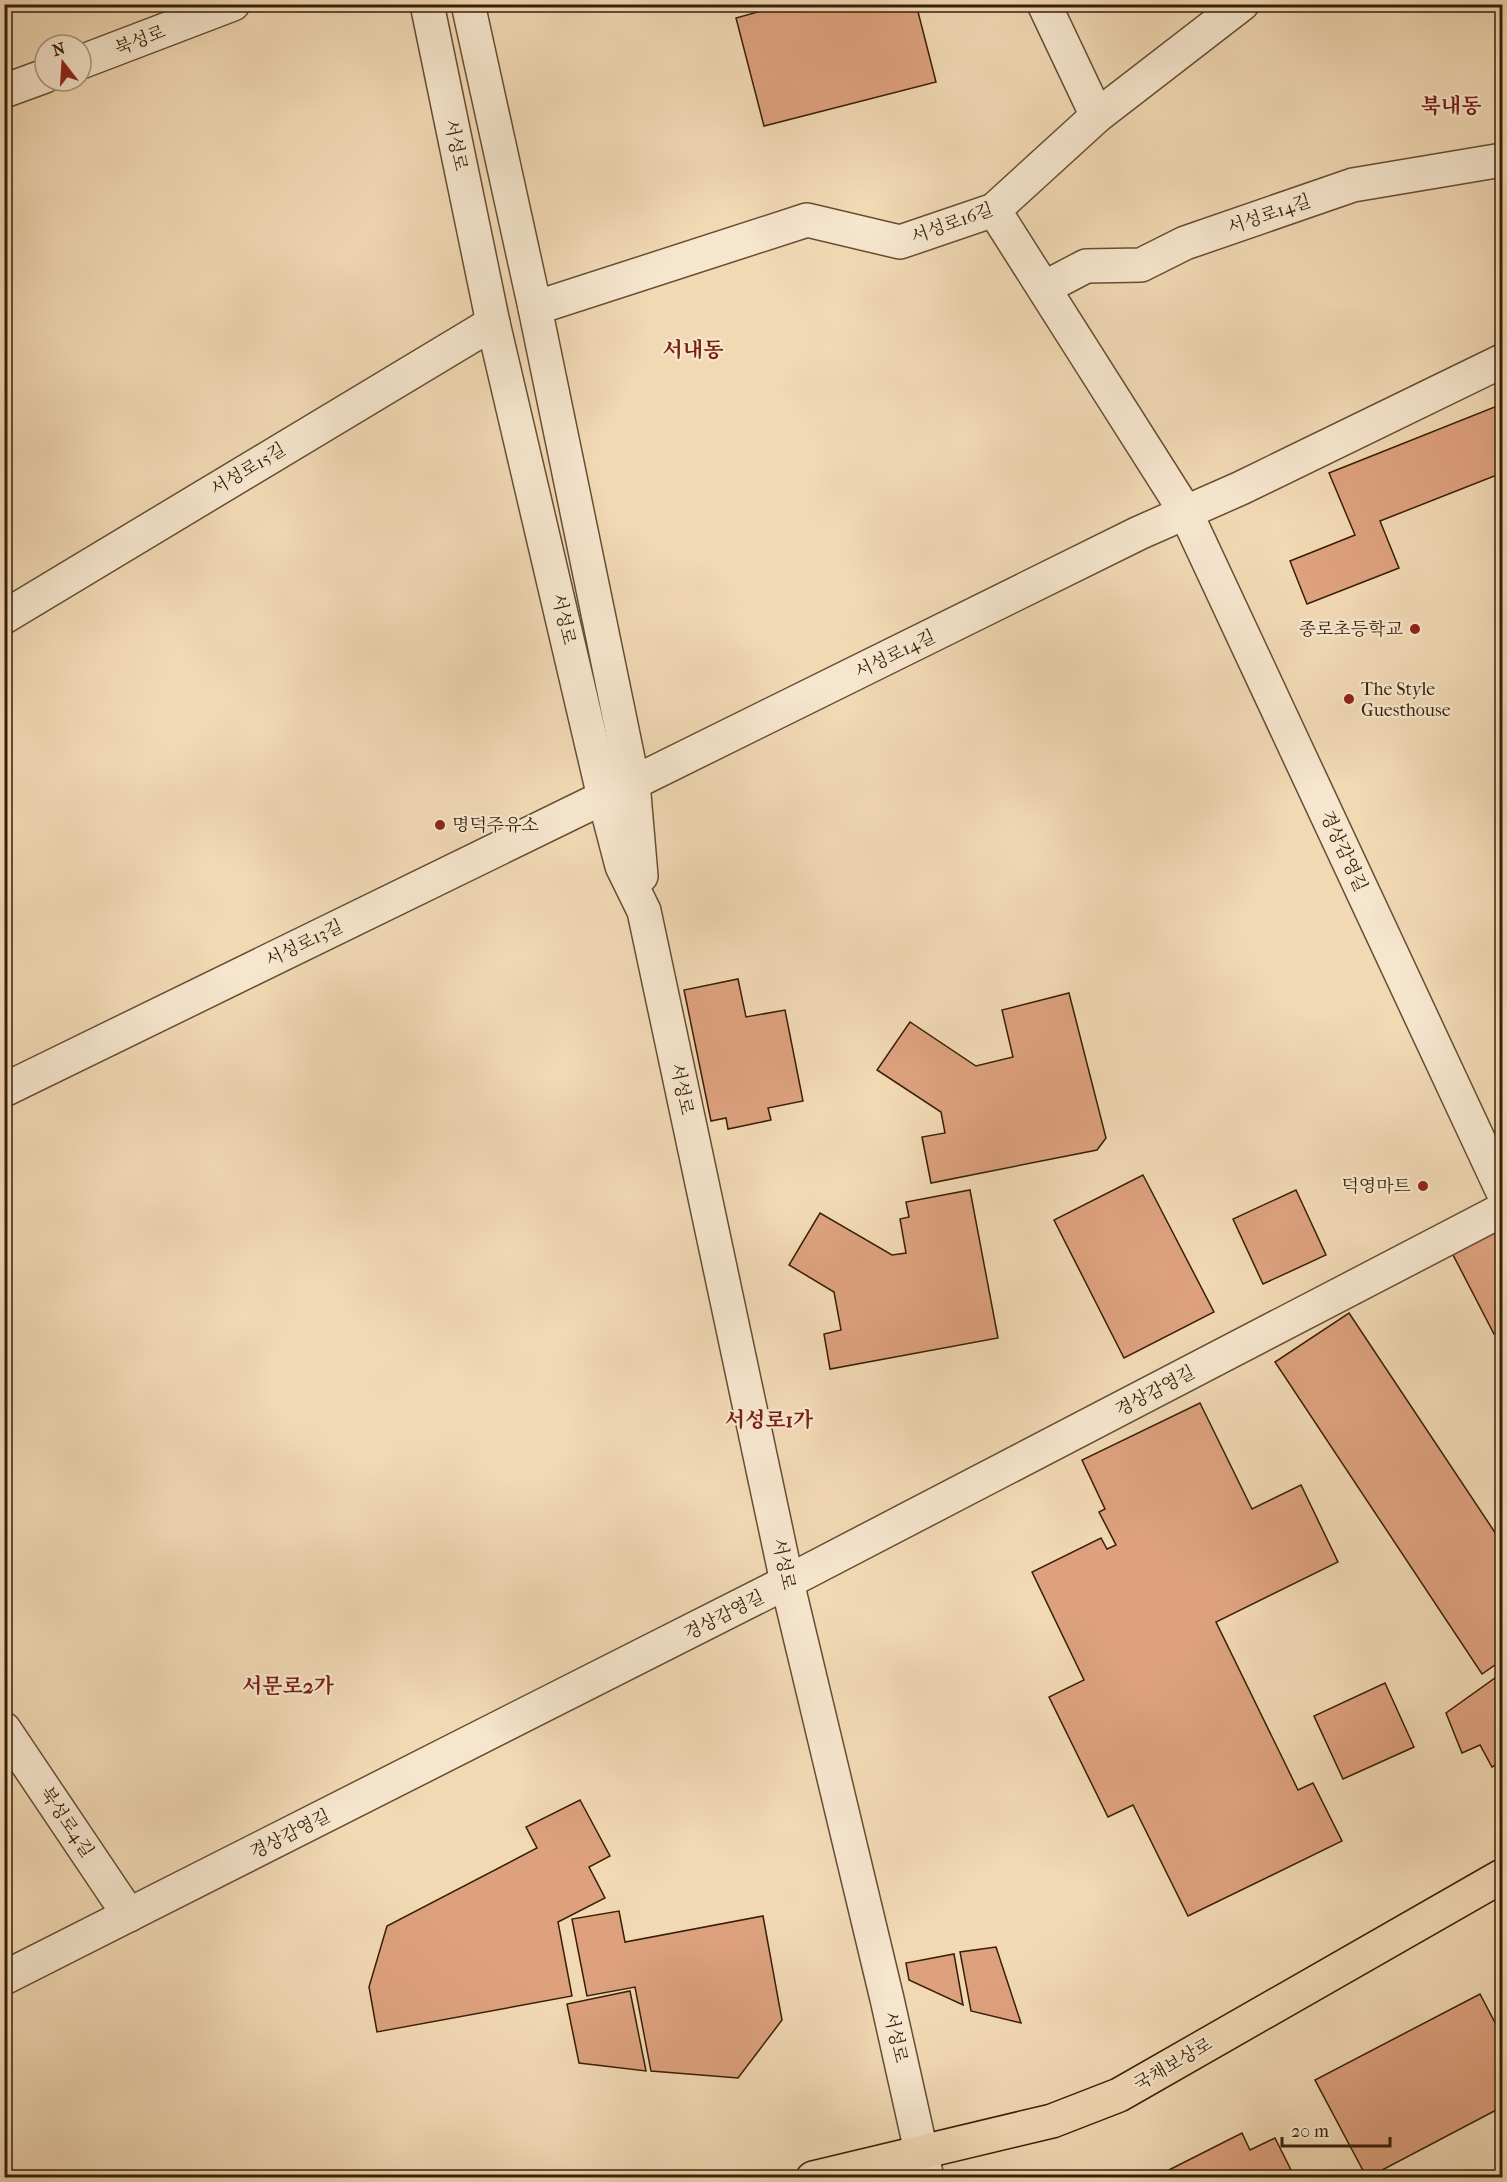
<svg xmlns="http://www.w3.org/2000/svg" width="1507" height="2182" viewBox="0 0 1507 2182" font-family="'IM FELL French Canon','Noto Serif KR',serif">
  <style>
    .building { fill: #dda17e; stroke: #381f07; stroke-width: 1.5 }
    .lines { fill: none; stroke-linecap: round; stroke-linejoin: round }
    .minor-casing { stroke: #664e32; stroke-width: 36 }
    .major-casing { stroke: #381f07; stroke-width: 36 }
    .minor { stroke: #f6e6ce; stroke-width: 33 }
    .major { stroke: #f1d9b4; stroke-width: 33 }
    .poi-dot { fill: #8f2418; stroke: #f6e6ce; stroke-width: 2 }
    .labels { text-anchor: middle; stroke-width: 4.5; stroke-linejoin: round; paint-order: stroke }
    .street-label { font-size: 18px; fill: #381f07; stroke: #f6e6ce }
    .poi-label { font-size: 18px; fill: #381f07; stroke: #f6e6ce; text-anchor: end }
    .quarter-label { font-size: 21px; font-weight: bold; fill: #7a1f14; stroke: #f6e6ce }
  </style>
  <rect width="100%" height="100%" fill="#f1d9b4"/>
  <filter id="stains"><feTurbulence type="fractalNoise" baseFrequency=".00333" numOctaves="4"/><feColorMatrix values="0 0 0 0 .2 0 0 0 0 .09 0 0 0 0 .02 0 0 0 .5 -.17"/></filter>
  <radialGradient id="worn" r=".72"><stop offset=".6" stop-color="#630" stop-opacity="0"/><stop offset="1" stop-color="#630" stop-opacity=".3"/></radialGradient>
  <g class="building">
    <polygon points="786,4 916,4 936,82 764,126 736,18"/>
    <polygon points="1502,404 1502,473 1380,521 1399,568 1307,604 1290,561 1355,535 1329,473"/>
    <polygon points="738,979 746,1017 785,1010 803,1101 768,1108 771,1120 728,1129 726,1118 711,1121 684,990"/>
    <polygon points="1069,993 1106,1138 1097,1150 931,1183 922,1137 945,1133 941,1112 877,1070 910,1022 976,1066 1013,1057 1002,1010"/>
    <polygon points="1143,1175 1214,1312 1124,1358 1054,1220"/>
    <polygon points="970,1190 998,1338 830,1369 824,1334 841,1330 834,1292 789,1265 820,1213 892,1255 906,1253 900,1219 909,1217 906,1202"/>
    <polygon points="1296,1190 1326,1255 1263,1284 1233,1219"/>
    <polygon points="1502,1225 1502,1330 1494,1334 1451,1251"/>
    <polygon points="1349,1313 1502,1543 1502,1660 1482,1674 1275,1362"/>
    <polygon points="1200,1403 1252,1509 1301,1485 1338,1562 1216,1622 1298,1790 1313,1783 1342,1841 1188,1916 1133,1805 1108,1817 1049,1697 1084,1680 1032,1572 1101,1538 1107,1549 1116,1545 1099,1512 1105,1509 1082,1460"/>
    <polygon points="1502,1673 1502,1762 1492,1767 1480,1745 1462,1753 1446,1713"/>
    <polygon points="1385,1683 1414,1747 1343,1779 1314,1716"/>
    <polygon points="580,1800 610,1856 589,1867 605,1898 558,1922 572,1996 377,2032 369,1987 387,1926 537,1848 526,1827"/>
    <polygon points="619,1911 625,1942 763,1916 782,2020 738,2078 651,2071 635,1987 587,1996 572,1919"/>
    <polygon points="996,1947 1021,2023 971,2011 960,1952"/>
    <polygon points="954,1954 963,2005 909,1980 906,1963"/>
    <polygon points="630,1991 646,2071 579,2063 567,2004"/>
    <polygon points="1480,1994 1502,2036 1502,2107 1367,2178 1315,2080"/>
    <polygon points="1242,2133 1250,2150 1275,2138 1295,2178 1153,2178"/>
  </g>
  <g class="lines">
    <g class="minor-casing">
      <g id="minor">
        <polyline points="427,4 493,323 604,797 622,866 644,911 787,1582 887,1999 927,2178"/>
        <polyline points="468,4 535,308 633,783 641,876"/>
        <polyline points="1044,4 1097,116"/>
        <polyline points="81,62 233,4"/>
        <polyline points="4,91 45,76"/>
        <polyline points="994,210 1185,511 1502,1190"/>
        <polyline points="1044,288 1086,266 1141,265 1185,243 1353,185 1502,160"/>
        <polyline points="535,308 807,220 900,242 994,210 1097,116 1242,4"/>
        <polyline points="4,617 493,323"/>
        <polyline points="4,1090 633,783 1139,533 1241,488 1502,361"/>
        <polyline points="4,1729 129,1915"/>
        <polyline points="4,1978 787,1582 1502,1210"/>
      </g>
    </g>
    <g class="major-casing">
      <polyline id="major" points="813,2178 1052,2121 1119,2095 1502,1876"/>
    </g>
    <use href="#minor" class="minor"/>
    <use href="#major" class="major"/>
  </g>
  <g class="poi-dot">
    <circle cx="1415" cy="629" r="6"/>
    <circle cx="1349" cy="699" r="6"/>
    <circle cx="440" cy="825" r="6"/>
    <circle cx="1423" cy="1186" r="6"/>
  </g>
  <g class="labels">
    <g class="street-label">
      <text transform="translate(140 40) rotate(-21)" y="6">북성로</text>
      <text transform="translate(456 145) rotate(78)" y="6">서성로</text>
      <text transform="translate(1269 214) rotate(-19)" y="6">서성로14길</text>
      <text transform="translate(952 223) rotate(-20)" y="6">서성로16길</text>
      <text transform="translate(248 469) rotate(-31)" y="6">서성로15길</text>
      <text transform="translate(564 619) rotate(77)" y="6">서성로</text>
      <text transform="translate(895 654) rotate(-26)" y="6">서성로14길</text>
      <text transform="translate(1344 851) rotate(65)" y="6">경상감영길</text>
      <text transform="translate(304 943) rotate(-26)" y="6">서성로13길</text>
      <text transform="translate(682 1089) rotate(78)" y="6">서성로</text>
      <text transform="translate(1155 1391) rotate(-28)" y="6">경상감영길</text>
      <text transform="translate(784 1564) rotate(78)" y="6">서성로</text>
      <text transform="translate(724 1615) rotate(-27)" y="6">경상감영길</text>
      <text transform="translate(67 1822) rotate(56)" y="6">북성로4길</text>
      <text transform="translate(290 1834) rotate(-27)" y="6">경상감영길</text>
      <text transform="translate(896 2037) rotate(77)" y="6">서성로</text>
      <text transform="translate(1173 2064) rotate(-30)" y="6">국채보상로</text>
    </g>
    <g class="poi-label">
      <text x="1403" y="635">종로초등학교</text>
      <text x="1361" y="695" text-anchor="start">The Style<tspan x="1361" dy="21">Guesthouse</tspan></text>
      <text x="452" y="831" text-anchor="start">명덕주유소</text>
      <text x="1411" y="1192">덕영마트</text>
    </g>
    <g class="quarter-label">
      <text x="1451" y="113">북내동</text>
      <text x="693" y="357">서내동</text>
      <text x="769" y="1427">서성로1가</text>
      <text x="288" y="1693">서문로2가</text>
    </g>
  </g>
  <rect width="1507" height="2182" fill="none" stroke="#f1d9b4" stroke-width="24"/>
  <rect x="6" y="6" width="1495" height="2170" fill="none" stroke="#381f07" stroke-width="3"/>
  <rect x="12" y="12" width="1483" height="2158" fill="none" stroke="#381f07" stroke-width="1.5"/>
  <g transform="translate(63 63) rotate(343)"><circle r="28" fill="#f6e6ce" stroke="#aa967e" stroke-width="1.5"/>
  <path d="M0-4.5L10 22L0 15L-10 22Z" fill="#8f2418"/>
  <text y="-9" font-size="16" font-weight="bold" text-anchor="middle" fill="#381f07">N</text>
  </g>
  <path d="M1282 2137v9h108v-9" fill="none" stroke="#381f07" stroke-width="3"/>
  <text x="1291" y="2137" font-size="18" fill="#381f07" stroke="#f6e6ce" stroke-width="4.5" paint-order="stroke">20 m</text>
  <rect width="100%" height="100%" filter="url(#stains)"/>
  <rect width="100%" height="100%" fill="url(#worn)"/>
</svg>
